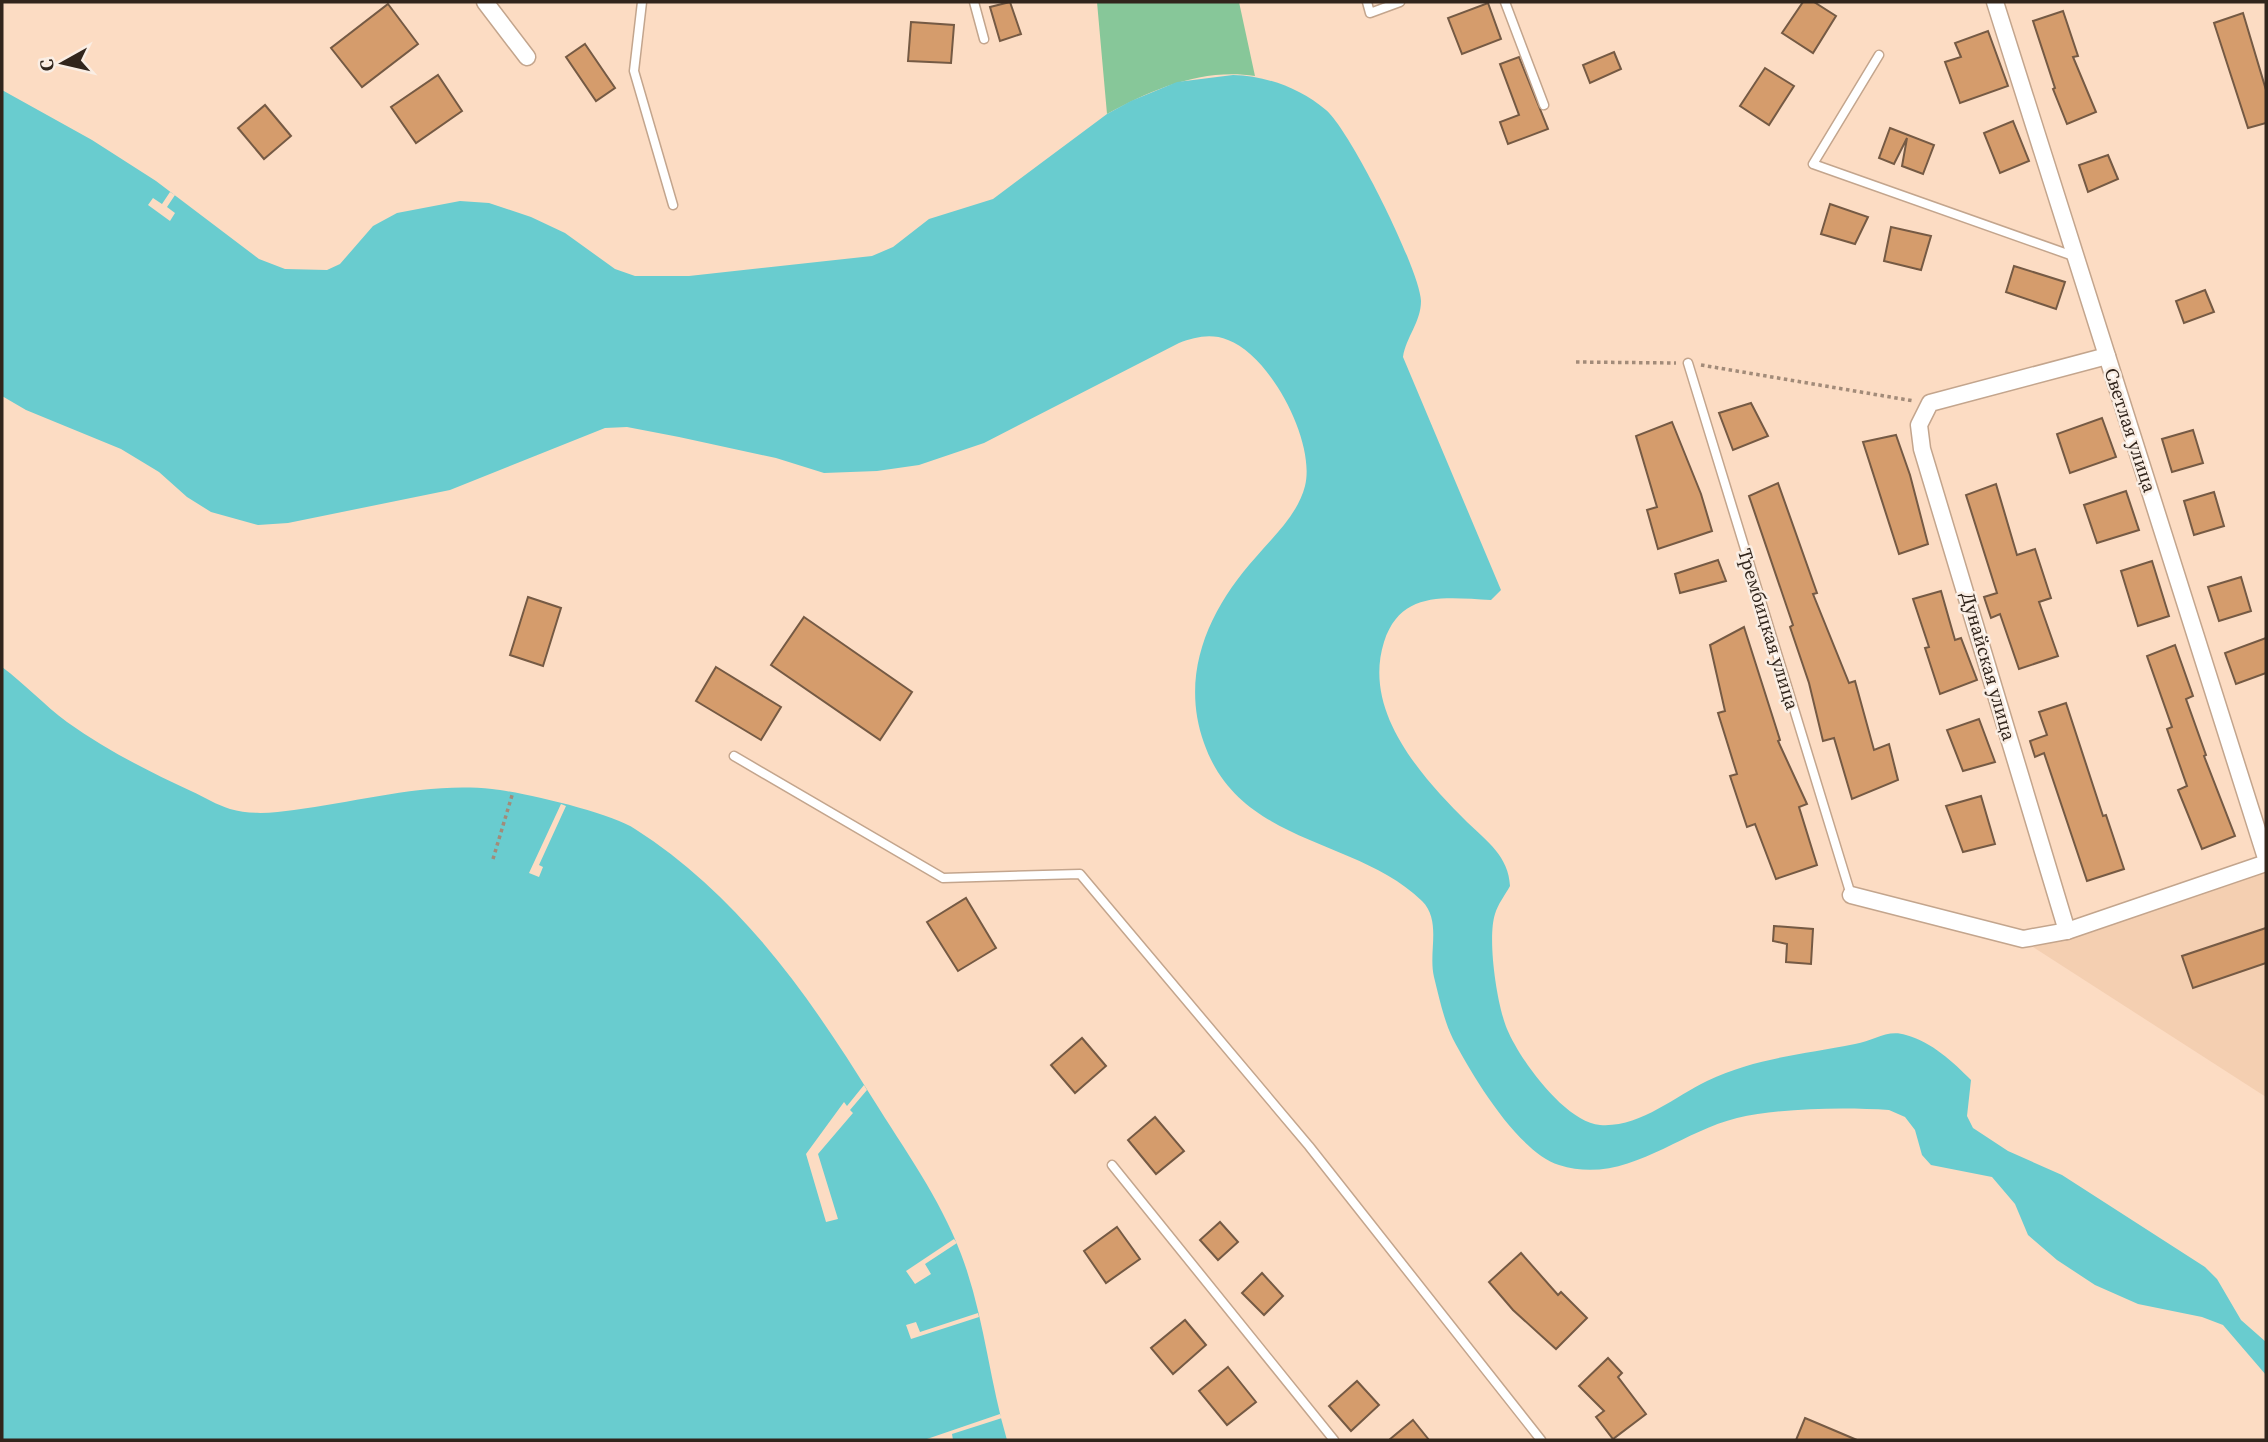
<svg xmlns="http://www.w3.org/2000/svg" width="2268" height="1442" viewBox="0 0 2268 1442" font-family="'Source Serif 4',serif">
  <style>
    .built { fill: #f4cfb1 }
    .forest { fill: #87c799 }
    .water { fill: #69cccf }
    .pier { fill: #fcdcc3 }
    .building { fill: #d59c6c; stroke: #755a44; stroke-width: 2 }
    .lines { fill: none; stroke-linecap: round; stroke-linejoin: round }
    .service-casing { stroke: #c3a58d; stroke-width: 11 }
    .minor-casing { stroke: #c3a58d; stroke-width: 19 }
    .path { stroke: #a28b79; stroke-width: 3.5; stroke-dasharray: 3.5 3.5; stroke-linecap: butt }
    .service { stroke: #fff; stroke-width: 8 }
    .minor { stroke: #fff; stroke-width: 16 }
    .labels { text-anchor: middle; stroke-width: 5; stroke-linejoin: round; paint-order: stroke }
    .street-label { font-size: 19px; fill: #31251c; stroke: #faeee4 }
  </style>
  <rect width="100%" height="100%" fill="#fcdcc3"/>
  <polygon class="built" points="2266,871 2266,1097 2033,947"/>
  <path class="forest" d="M1097,2H1239L1255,76C1202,68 1153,89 1107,114Z"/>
  <g class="water">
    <path d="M1233,75C1267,76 1300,88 1326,110C1350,130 1420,270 1421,301C1421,322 1406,337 1403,357L1501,590L1491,600C1445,598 1401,590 1384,642C1362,712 1422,777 1467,822C1487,841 1509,857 1510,886C1505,895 1498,904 1495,914C1487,939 1497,1005 1507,1029C1520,1060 1565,1122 1600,1125C1639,1128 1674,1097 1707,1081C1758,1057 1802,1055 1855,1044C1874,1041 1887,1029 1906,1035C1932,1042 1953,1062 1971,1080L1967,1116L1973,1128L2008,1151L2062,1175L2205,1267L2217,1279L2241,1320L2266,1342V1375L2223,1325L2202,1317L2138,1304L2095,1285L2057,1260L2028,1235L2015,1204L1992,1177L1931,1165L1922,1155L1915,1130L1905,1117L1889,1110C1844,1107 1781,1108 1737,1118C1676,1133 1625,1186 1559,1165C1518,1152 1473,1077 1453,1039C1444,1021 1439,997 1434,977C1428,952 1442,921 1422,901C1357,837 1240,846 1204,743C1179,673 1210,608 1256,557C1274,536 1298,514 1305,486C1316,442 1270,355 1228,340C1211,333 1195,337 1179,343L984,443L919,465L877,471L824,473L776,458L679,437L627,427L605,428L450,490L288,523L258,525L211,512L187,497L159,472L121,449L26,410L2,396V90L92,140L156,181L259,259L285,269L327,270L340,264L373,226L397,213L460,201L489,203L531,217L565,233L615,269L635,276H689L872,256L893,247L929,219L993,199L1107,114L1131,101L1177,82Z"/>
    <path d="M2,667C25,684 44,705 67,722C106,750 148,771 191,791C204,797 217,805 230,809C250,815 274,813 294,810C359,802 425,782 492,789C522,792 612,813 635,829C740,896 809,996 873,1099C904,1149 940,1198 961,1254C984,1314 989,1379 1007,1440H2Z"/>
  </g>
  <g class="pier">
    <polygon points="170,192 175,195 167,207 175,213 170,221 148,205 153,198 162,204"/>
    <polygon points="561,804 566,806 539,865 543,867 539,877 529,873"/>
    <polygon points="864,1085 867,1090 850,1110 853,1113 818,1154 838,1219 826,1222 806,1154 844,1102 847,1106"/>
    <polygon points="954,1239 957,1243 925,1264 931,1274 915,1284 906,1271"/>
    <polygon points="978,1313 979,1317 911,1339 906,1325 916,1322 920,1332"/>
    <polygon points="1000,1414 1002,1418 952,1434 953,1440 924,1440"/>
  </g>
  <g class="building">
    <polygon points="1010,2 1021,34 1000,41 990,7"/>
    <polygon points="1803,2 1814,2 1836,16 1813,53 1782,33"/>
    <polygon points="1488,3 1501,39 1462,54 1448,18"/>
    <polygon points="388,4 418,44 362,87 331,48"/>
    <polygon points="2063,11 2078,56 2073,57 2096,112 2067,124 2053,89 2055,88 2033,21"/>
    <polygon points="2243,13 2266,90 2266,123 2248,128 2214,23"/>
    <polygon points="911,22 954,25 951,63 908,61"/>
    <polygon points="1988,31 2008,86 1960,103 1945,62 1961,57 1955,43"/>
    <polygon points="585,44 615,88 596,101 566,57"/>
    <polygon points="1614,52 1621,69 1590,83 1583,65"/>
    <polygon points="1519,57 1548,129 1508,144 1500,122 1519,115 1500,64"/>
    <polygon points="1765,68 1794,86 1769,125 1740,106"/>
    <polygon points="438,75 462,111 416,143 391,107"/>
    <polygon points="265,105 291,136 264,159 238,128"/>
    <polygon points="2013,121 2029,161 2000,173 1984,133"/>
    <polygon points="1890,128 1934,145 1923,174 1902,166 1907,138 1894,164 1879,158"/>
    <polygon points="2108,155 2118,179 2088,192 2079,165"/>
    <polygon points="1830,204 1868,217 1855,244 1821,234"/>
    <polygon points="1891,227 1931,236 1921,270 1884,261"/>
    <polygon points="2014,266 2065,282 2056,309 2006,292"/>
    <polygon points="2205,290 2214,312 2184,323 2176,301"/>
    <polygon points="1751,403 1768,436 1733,450 1719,413"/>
    <polygon points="2102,418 2116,457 2070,473 2057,434"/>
    <polygon points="1672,422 1701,494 1712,531 1658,549 1647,510 1657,507 1636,436"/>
    <polygon points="2193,430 2203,463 2172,472 2162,439"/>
    <polygon points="1896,435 1910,475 1928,544 1899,554 1863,442"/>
    <polygon points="1778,483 1817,593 1813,594 1849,683 1855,681 1874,750 1889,744 1898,780 1852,799 1834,738 1823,741 1809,683 1790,627 1793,625 1749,496"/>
    <polygon points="1996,484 2017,555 2035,549 2051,598 2039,602 2058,656 2019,669 2000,614 1991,618 1984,597 1997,593 1966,495"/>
    <polygon points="2126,491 2139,530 2097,543 2084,505"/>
    <polygon points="2214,492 2224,526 2194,535 2184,501"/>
    <polygon points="1718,560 1726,581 1680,593 1675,574"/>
    <polygon points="2152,561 2169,616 2138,626 2121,571"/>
    <polygon points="2241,577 2251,611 2219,621 2208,587"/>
    <polygon points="1941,591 1955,640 1961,638 1977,680 1940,694 1925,648 1929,647 1913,599"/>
    <polygon points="528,597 561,608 543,666 510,655"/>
    <polygon points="804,617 912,692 880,740 771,665"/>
    <polygon points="1744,627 1780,740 1778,741 1807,804 1799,807 1817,865 1776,879 1755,824 1747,827 1730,776 1737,774 1718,713 1725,711 1710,645"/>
    <polygon points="2266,638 2266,673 2236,684 2225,653"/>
    <polygon points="2175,645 2193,696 2186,699 2206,755 2204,756 2235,836 2202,849 2178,790 2187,786 2167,729 2172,727 2147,656"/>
    <polygon points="716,667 781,707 761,740 696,701"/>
    <polygon points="2066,703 2103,816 2106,815 2124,869 2087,881 2044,753 2035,757 2030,741 2047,735 2039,712"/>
    <polygon points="1979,719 1995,762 1963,771 1947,730"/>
    <polygon points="1981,796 1995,844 1963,852 1946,806"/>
    <polygon points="966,898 996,948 958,971 927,922"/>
    <polygon points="1774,926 1813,929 1811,964 1786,962 1787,944 1773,941"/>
    <polygon points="2266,928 2266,963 2193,988 2182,956"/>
    <polygon points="1082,1038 1106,1066 1075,1093 1051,1065"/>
    <polygon points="1155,1117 1184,1151 1156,1174 1128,1140"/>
    <polygon points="1220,1222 1238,1242 1218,1260 1200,1240"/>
    <polygon points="1117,1227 1140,1259 1106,1283 1084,1251"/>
    <polygon points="1521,1253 1558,1295 1561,1292 1587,1318 1556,1349 1513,1310 1489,1282"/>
    <polygon points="1262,1273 1283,1296 1264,1315 1242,1293"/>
    <polygon points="1185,1320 1206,1345 1173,1374 1151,1348"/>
    <polygon points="1608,1358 1622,1373 1618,1377 1646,1414 1613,1439 1596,1417 1604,1411 1579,1386"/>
    <polygon points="1228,1367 1256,1402 1227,1425 1199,1391"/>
    <polygon points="1357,1381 1379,1405 1351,1431 1329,1406"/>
    <polygon points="1805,1418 1857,1440 1796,1440"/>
    <polygon points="1413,1420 1429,1440 1389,1440"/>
  </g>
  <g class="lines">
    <g class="service-casing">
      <g id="service">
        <polyline points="642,2 634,71 673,205"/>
        <polyline points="974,2 984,39"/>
        <polyline points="1367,2 1370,13 1400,2"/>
        <polyline points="1505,2 1544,105"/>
        <polyline points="1879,55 1813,164 2076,257"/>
        <polyline points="1688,363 1851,895"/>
        <polyline points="734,756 943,878 1080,874 1309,1146 1541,1440"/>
        <polyline points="1112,1165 1334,1440"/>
      </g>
    </g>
    <g class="minor-casing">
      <g id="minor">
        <polyline points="485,2 527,57"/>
        <polyline points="1995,2 2266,858"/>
        <polyline points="1851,895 2023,939 2067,931 2266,863"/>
        <polyline points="2067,931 1922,449 1919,425 1930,403 2107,356"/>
      </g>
    </g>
    <g class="path">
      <polyline points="1576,362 1676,363"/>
      <polyline points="1701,365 1914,401"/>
      <polyline points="493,859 513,792"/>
    </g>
    <use href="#service" class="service"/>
    <use href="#minor" class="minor"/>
  </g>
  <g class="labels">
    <g class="street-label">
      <text transform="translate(2131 430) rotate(72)" y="7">Светлая улица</text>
      <text transform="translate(1769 629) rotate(73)" y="7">Трембицкая улица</text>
      <text transform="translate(1989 666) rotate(74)" y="7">Дунайская улица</text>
    </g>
  </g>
  <rect width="2268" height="1442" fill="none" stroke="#31251c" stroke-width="7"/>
  <g transform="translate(63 63) rotate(262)" stroke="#faeee4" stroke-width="5" paint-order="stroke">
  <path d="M0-5L12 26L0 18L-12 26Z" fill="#31251c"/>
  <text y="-10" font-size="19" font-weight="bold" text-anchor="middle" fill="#31251c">С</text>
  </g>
</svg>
